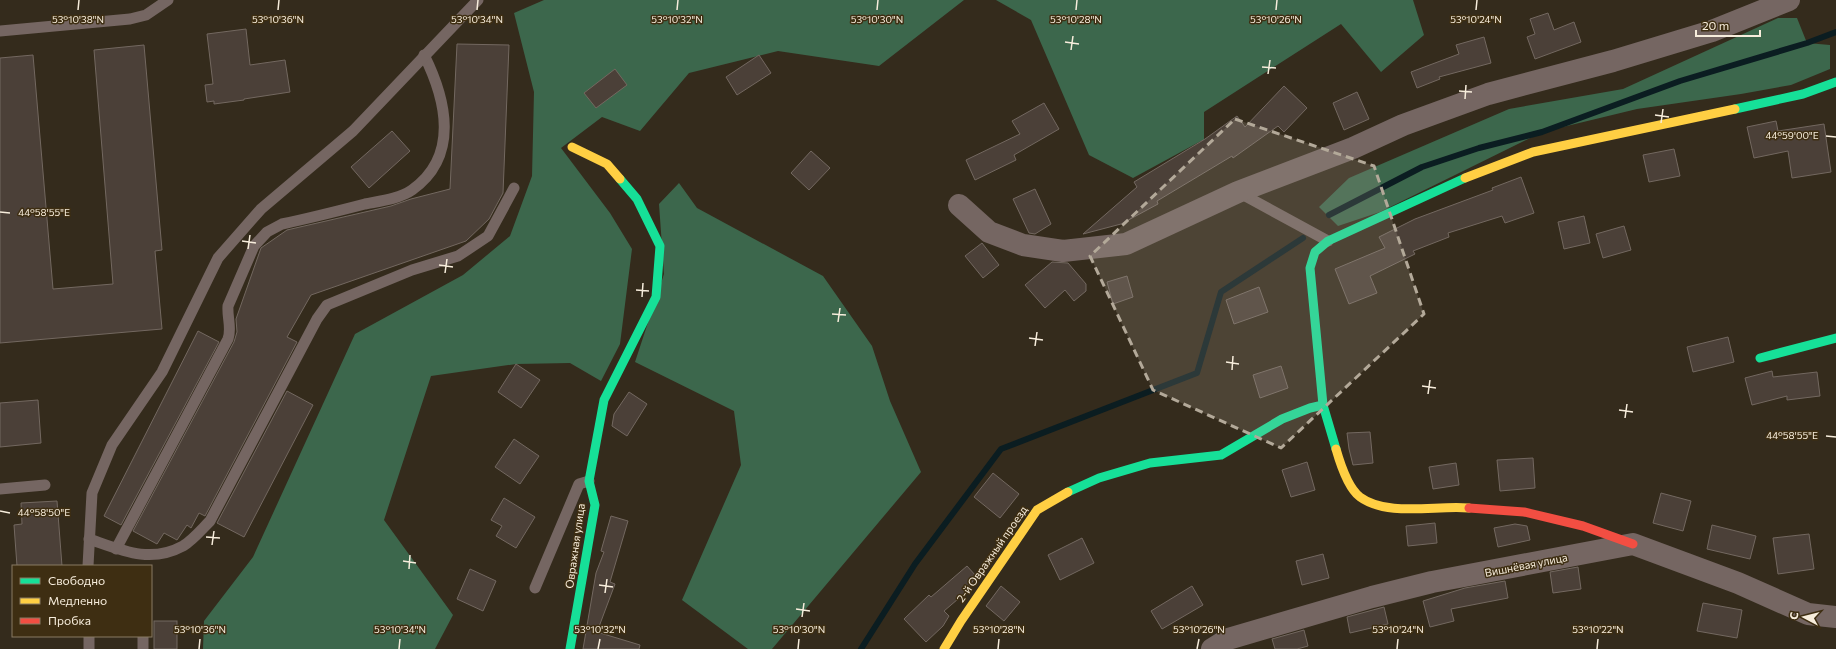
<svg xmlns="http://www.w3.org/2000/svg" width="1836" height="649" viewBox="0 0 1836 649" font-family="Commissioner,sans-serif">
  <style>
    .forest { fill: #3c674c }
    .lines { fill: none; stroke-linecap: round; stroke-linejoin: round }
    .stream { stroke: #0b1d21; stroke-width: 6 }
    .building { fill: #4b4038; stroke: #736860 }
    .lane { stroke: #756662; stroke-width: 11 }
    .street { stroke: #756662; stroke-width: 22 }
    .fast { stroke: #16e098; stroke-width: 9 }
    .slow { stroke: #ffcf43; stroke-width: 9 }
    .jam { stroke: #f24e42; stroke-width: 9 }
    .marked { fill: #b3a999; fill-opacity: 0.2; stroke: #b3a999; stroke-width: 3; stroke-dasharray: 8 5; stroke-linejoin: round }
    .ticks { fill: none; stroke: #f7eddc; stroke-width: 1.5 }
    .labels { text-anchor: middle; stroke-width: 3; stroke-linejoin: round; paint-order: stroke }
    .street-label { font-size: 11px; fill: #f7eddc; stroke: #3e2e12 }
    .ticks-label { font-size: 10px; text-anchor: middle; fill: #f7eddc; stroke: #3e2e12; stroke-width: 3; stroke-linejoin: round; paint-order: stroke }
  </style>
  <rect width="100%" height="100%" fill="#342b1c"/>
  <g class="forest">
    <polygon points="544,0 964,0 879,66 778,51 689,73 640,131 602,117 561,148 610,213 632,249 620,344 601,381 570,363 516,364 431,376 384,520 453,615 435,649 203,649 204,621 253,557 355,334 463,275 510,236 532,176 534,92 514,13"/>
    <polygon points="996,0 1413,0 1424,35 1381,72 1341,24 1204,112 1204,144 1201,141 1133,178 1089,155 1031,20"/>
    <polygon points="1778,18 1797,18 1807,43 1830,45 1830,69 1791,85 1741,94 1637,109 1542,132 1380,212 1338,226 1319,207 1349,178 1509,109 1623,89"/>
    <polygon points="679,183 697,208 823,276 872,346 890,401 921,472 772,649 748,649 682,600 741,465 734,411 635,362 664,274 659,204"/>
  </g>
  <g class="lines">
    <g class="stream">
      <polyline points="1329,215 1422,167 1479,148 1542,132 1680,81 1807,43 1836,32"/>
      <polyline points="861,649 915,564 1001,449 1197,373 1221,292 1303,238"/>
    </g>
  </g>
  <g class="building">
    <polygon points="1548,13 1554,30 1574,22 1581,42 1535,59 1527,37 1535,34 1530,19"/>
    <polygon points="246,29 250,65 285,60 290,92 244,99 244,100 214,104 214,101 207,102 205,85 213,84 207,34"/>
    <polygon points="1484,37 1491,63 1439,77 1440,79 1417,88 1411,72 1459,54 1456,45"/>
    <polygon points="457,44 509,45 503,193 489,219 466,241 311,295 287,337 297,342 205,516 199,513 191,528 187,525 177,540 164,533 157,544 133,531 234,342 237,332 236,319 261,248 287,230 391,206 411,199 450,189"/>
    <polygon points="144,45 162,250 155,251 162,329 0,343 0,58 33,55 53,289 113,284 94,50"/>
    <polygon points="759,55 771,73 737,95 726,77"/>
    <polygon points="615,69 627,85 596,108 584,93"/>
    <polygon points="1284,86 1307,108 1284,132 1278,126 1233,158 1232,156 1157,201 1158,204 1121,224 1083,234 1137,187 1134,182 1205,139 1237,116 1245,127"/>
    <polygon points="1357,92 1369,119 1344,130 1333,103"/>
    <polygon points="1044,103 1059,129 1014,155 1016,160 975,180 966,160 1020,134 1012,121"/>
    <polygon points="1776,121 1778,131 1824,124 1831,172 1792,178 1788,151 1754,158 1747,127"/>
    <polygon points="392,131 410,151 369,188 351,167"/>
    <polygon points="1674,149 1680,176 1649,182 1643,155"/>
    <polygon points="811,151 830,168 809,190 791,173"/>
    <polygon points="1521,177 1534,213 1505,223 1502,216 1448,233 1449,237 1413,251 1415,254 1370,276 1377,293 1349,304 1335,269 1385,248 1379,237 1415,219 1493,190 1492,188"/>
    <polygon points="1035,189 1051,224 1035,234 1029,233 1013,199"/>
    <polygon points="1584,216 1590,243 1564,249 1558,222"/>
    <polygon points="1624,226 1631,250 1603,258 1596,234"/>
    <polygon points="982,243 999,265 983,278 965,256"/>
    <polygon points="1052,262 1068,263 1086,284 1086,291 1074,301 1065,290 1045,308 1025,285"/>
    <polygon points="1127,276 1133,297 1113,304 1107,282"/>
    <polygon points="1259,287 1268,312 1234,324 1226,300"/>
    <polygon points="198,331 219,342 121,525 104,516"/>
    <polygon points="1728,337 1734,362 1693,372 1687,347"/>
    <polygon points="516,364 540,380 521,408 498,392"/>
    <polygon points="1281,366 1288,388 1260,398 1253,375"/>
    <polygon points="1772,371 1773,377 1817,372 1820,396 1787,400 1787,396 1752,405 1745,378"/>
    <polygon points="287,391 313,405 244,537 217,523"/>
    <polygon points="629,392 647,404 627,436 612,426 614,414"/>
    <polygon points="38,400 41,443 0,447 0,403"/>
    <polygon points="1370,432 1373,463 1353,465 1349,449 1347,433"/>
    <polygon points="514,439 539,456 520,484 495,467"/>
    <polygon points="1533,458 1535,488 1500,491 1497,460"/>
    <polygon points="1307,462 1315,490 1291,497 1282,470"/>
    <polygon points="1456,463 1459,485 1433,489 1429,467"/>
    <polygon points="993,473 1019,494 1000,518 974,497"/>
    <polygon points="1661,493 1691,501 1683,531 1653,523"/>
    <polygon points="504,498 535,517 516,548 496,536 502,526 491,520"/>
    <polygon points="57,501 62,566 17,566 14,525 22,524 21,503"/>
    <polygon points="611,516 628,521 610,582 615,584 597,632 640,645 639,649 583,649 596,573 604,552 601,551"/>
    <polygon points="1435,523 1437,543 1408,546 1406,526"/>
    <polygon points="1515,524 1527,526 1530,540 1498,547 1494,528"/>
    <polygon points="1712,525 1756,536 1750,559 1707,549"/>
    <polygon points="1809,534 1814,569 1778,574 1773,538"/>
    <polygon points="1082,538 1094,563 1060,580 1048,555"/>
    <polygon points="1323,554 1329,578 1302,585 1296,561"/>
    <polygon points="967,566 976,576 965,593 944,611 949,616 943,626 926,642 904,619 929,595 931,597"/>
    <polygon points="1578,567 1581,589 1553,593 1550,572"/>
    <polygon points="470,569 496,581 483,611 457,599"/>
    <polygon points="1505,581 1508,598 1451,609 1454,621 1430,627 1423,601 1465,588"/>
    <polygon points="1001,586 1020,602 1004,621 986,606"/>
    <polygon points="1192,586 1203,605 1162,629 1151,611"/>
    <polygon points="1703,603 1742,610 1737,638 1697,631"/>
    <polygon points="1384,607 1388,624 1350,633 1347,617"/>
    <rect x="154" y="621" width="23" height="28"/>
    <polygon points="1304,630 1308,646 1297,649 1275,649 1272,639"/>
  </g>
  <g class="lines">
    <g class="lane">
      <polyline points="0,31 130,19 146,15 168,0"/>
      <polyline points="1238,192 1328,241"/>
      <polyline points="0,489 45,485"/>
      <path d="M89,539C121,550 150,564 183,546C193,540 202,529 210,521L317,319L327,305L412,270L458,256L488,236L514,188"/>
      <path d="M116,549L228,339C232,328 227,318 228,306L254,246L267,232L282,224C310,218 338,211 365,204C380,201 399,199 412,190C460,156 446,99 424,55"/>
      <polyline points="88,566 92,493 112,445 162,372 218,258 261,209 353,131 478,0"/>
      <polyline points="535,588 579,484 589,481"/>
      <polyline points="89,636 89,649"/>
      <polyline points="143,636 143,649"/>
    </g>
    <g class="street">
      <polyline points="959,205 989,232 1023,245 1063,251 1126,244 1238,192 1353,148 1403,125 1488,94 1613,61 1712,31 1789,0"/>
      <polyline points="1212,649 1228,639 1372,597 1432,582 1633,544 1738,583 1808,614 1836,617"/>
    </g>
    <g class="fast">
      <polyline points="1735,109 1803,94 1836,82"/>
      <polyline points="1760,358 1836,338"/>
      <polyline points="1336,449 1323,405 1310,268 1315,252 1328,241 1465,178"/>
      <polyline points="1068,492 1099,478 1150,463 1221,455 1282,419 1310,408 1323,405"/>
      <polyline points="570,649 595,505 589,481 604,400 656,297 660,246 637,199 620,179"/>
    </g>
    <g class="slow">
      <polyline points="572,147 607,164 620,179"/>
      <polyline points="1465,178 1533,152 1735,109"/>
      <path d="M1336,449C1340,463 1348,488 1360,497C1387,517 1436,505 1469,508"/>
      <polyline points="944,649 961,621 1037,510 1068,492"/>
    </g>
    <polyline class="jam" points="1469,508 1524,512 1583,526 1633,544"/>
  </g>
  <path class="marked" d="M1235,119L1374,166L1424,314L1281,448L1153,390L1090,256Z"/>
  <path class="ticks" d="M78,10L79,0M278,10L279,0M477,10L478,0M677,10L678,0M877,10L878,0M1076,10L1077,0M1276,10L1277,0M1476,10L1477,0M1065,42L1079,44M1071,50L1073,36M1262,67L1276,68M1268,74L1270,60M1459,91L1472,92M1465,99L1466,85M1655,115L1669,117M1661,123L1663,109M1826,136L1836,137M0,212L10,213M242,241L256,243M248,249L250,235M439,265L453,267M445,273L447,259M636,290L649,291M642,297L643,283M832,314L846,315M838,322L840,308M1029,338L1043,340M1035,346L1037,332M1226,362L1239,364M1232,370L1233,356M1422,386L1436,388M1428,394L1430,380M1619,410L1633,412M1625,418L1627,404M1826,436L1836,437M0,511L10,513M206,537L220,538M212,545L214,531M403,561L416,563M409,569L410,555M599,585L613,587M605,593L607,579M796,609L810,611M802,617L804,603M199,649L200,639M399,649L400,639M598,649L600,639M798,649L799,639M998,649L999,639M1197,649L1199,639M1397,649L1398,639M1597,649L1598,639"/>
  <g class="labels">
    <g class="street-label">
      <text transform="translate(575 546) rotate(-82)" y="4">Овражная улица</text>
      <text transform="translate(992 554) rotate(-55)" y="4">2-й Овражный проезд</text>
      <text transform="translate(1526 565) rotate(-11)" y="4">Вишнёвая улица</text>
    </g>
  </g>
  <g class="ticks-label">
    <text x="78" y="23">53°10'38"N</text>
    <text x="278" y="23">53°10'36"N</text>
    <text x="477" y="23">53°10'34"N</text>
    <text x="677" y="23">53°10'32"N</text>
    <text x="877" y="23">53°10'30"N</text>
    <text x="1076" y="23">53°10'28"N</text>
    <text x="1276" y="23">53°10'26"N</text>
    <text x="1476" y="23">53°10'24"N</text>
    <text x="1792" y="139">44°59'00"E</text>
    <text x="44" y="216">44°58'55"E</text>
    <text x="1792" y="439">44°58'55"E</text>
    <text x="44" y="516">44°58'50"E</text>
    <text x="200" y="633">53°10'36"N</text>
    <text x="400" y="633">53°10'34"N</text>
    <text x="600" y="633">53°10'32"N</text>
    <text x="799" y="633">53°10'30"N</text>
    <text x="999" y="633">53°10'28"N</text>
    <text x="1199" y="633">53°10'26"N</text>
    <text x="1398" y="633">53°10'24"N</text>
    <text x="1598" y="633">53°10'22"N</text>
  </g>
  <rect x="12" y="565" width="140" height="72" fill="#3e2e12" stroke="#887a63"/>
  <rect x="20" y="578" width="20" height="6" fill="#16e098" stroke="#887a63"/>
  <text x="48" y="585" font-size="12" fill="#f7eddc">Свободно</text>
  <rect x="20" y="598" width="20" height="6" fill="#ffcf43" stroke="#887a63"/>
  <text x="48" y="605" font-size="12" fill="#f7eddc">Медленно</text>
  <rect x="20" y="618" width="20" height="6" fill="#f24e42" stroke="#887a63"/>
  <text x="48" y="625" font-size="12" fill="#f7eddc">Пробка</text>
  <g transform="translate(1804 617) rotate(277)" stroke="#3e2e12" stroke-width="3" paint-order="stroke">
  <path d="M0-3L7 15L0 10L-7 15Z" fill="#f7eddc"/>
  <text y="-6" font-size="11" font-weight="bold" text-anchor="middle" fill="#f7eddc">С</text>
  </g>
  <path d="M1696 30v6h64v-6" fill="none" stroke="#f7eddc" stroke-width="2"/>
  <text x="1702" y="30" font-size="12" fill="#f7eddc" stroke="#3e2e12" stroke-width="3" paint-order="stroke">20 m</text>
</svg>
